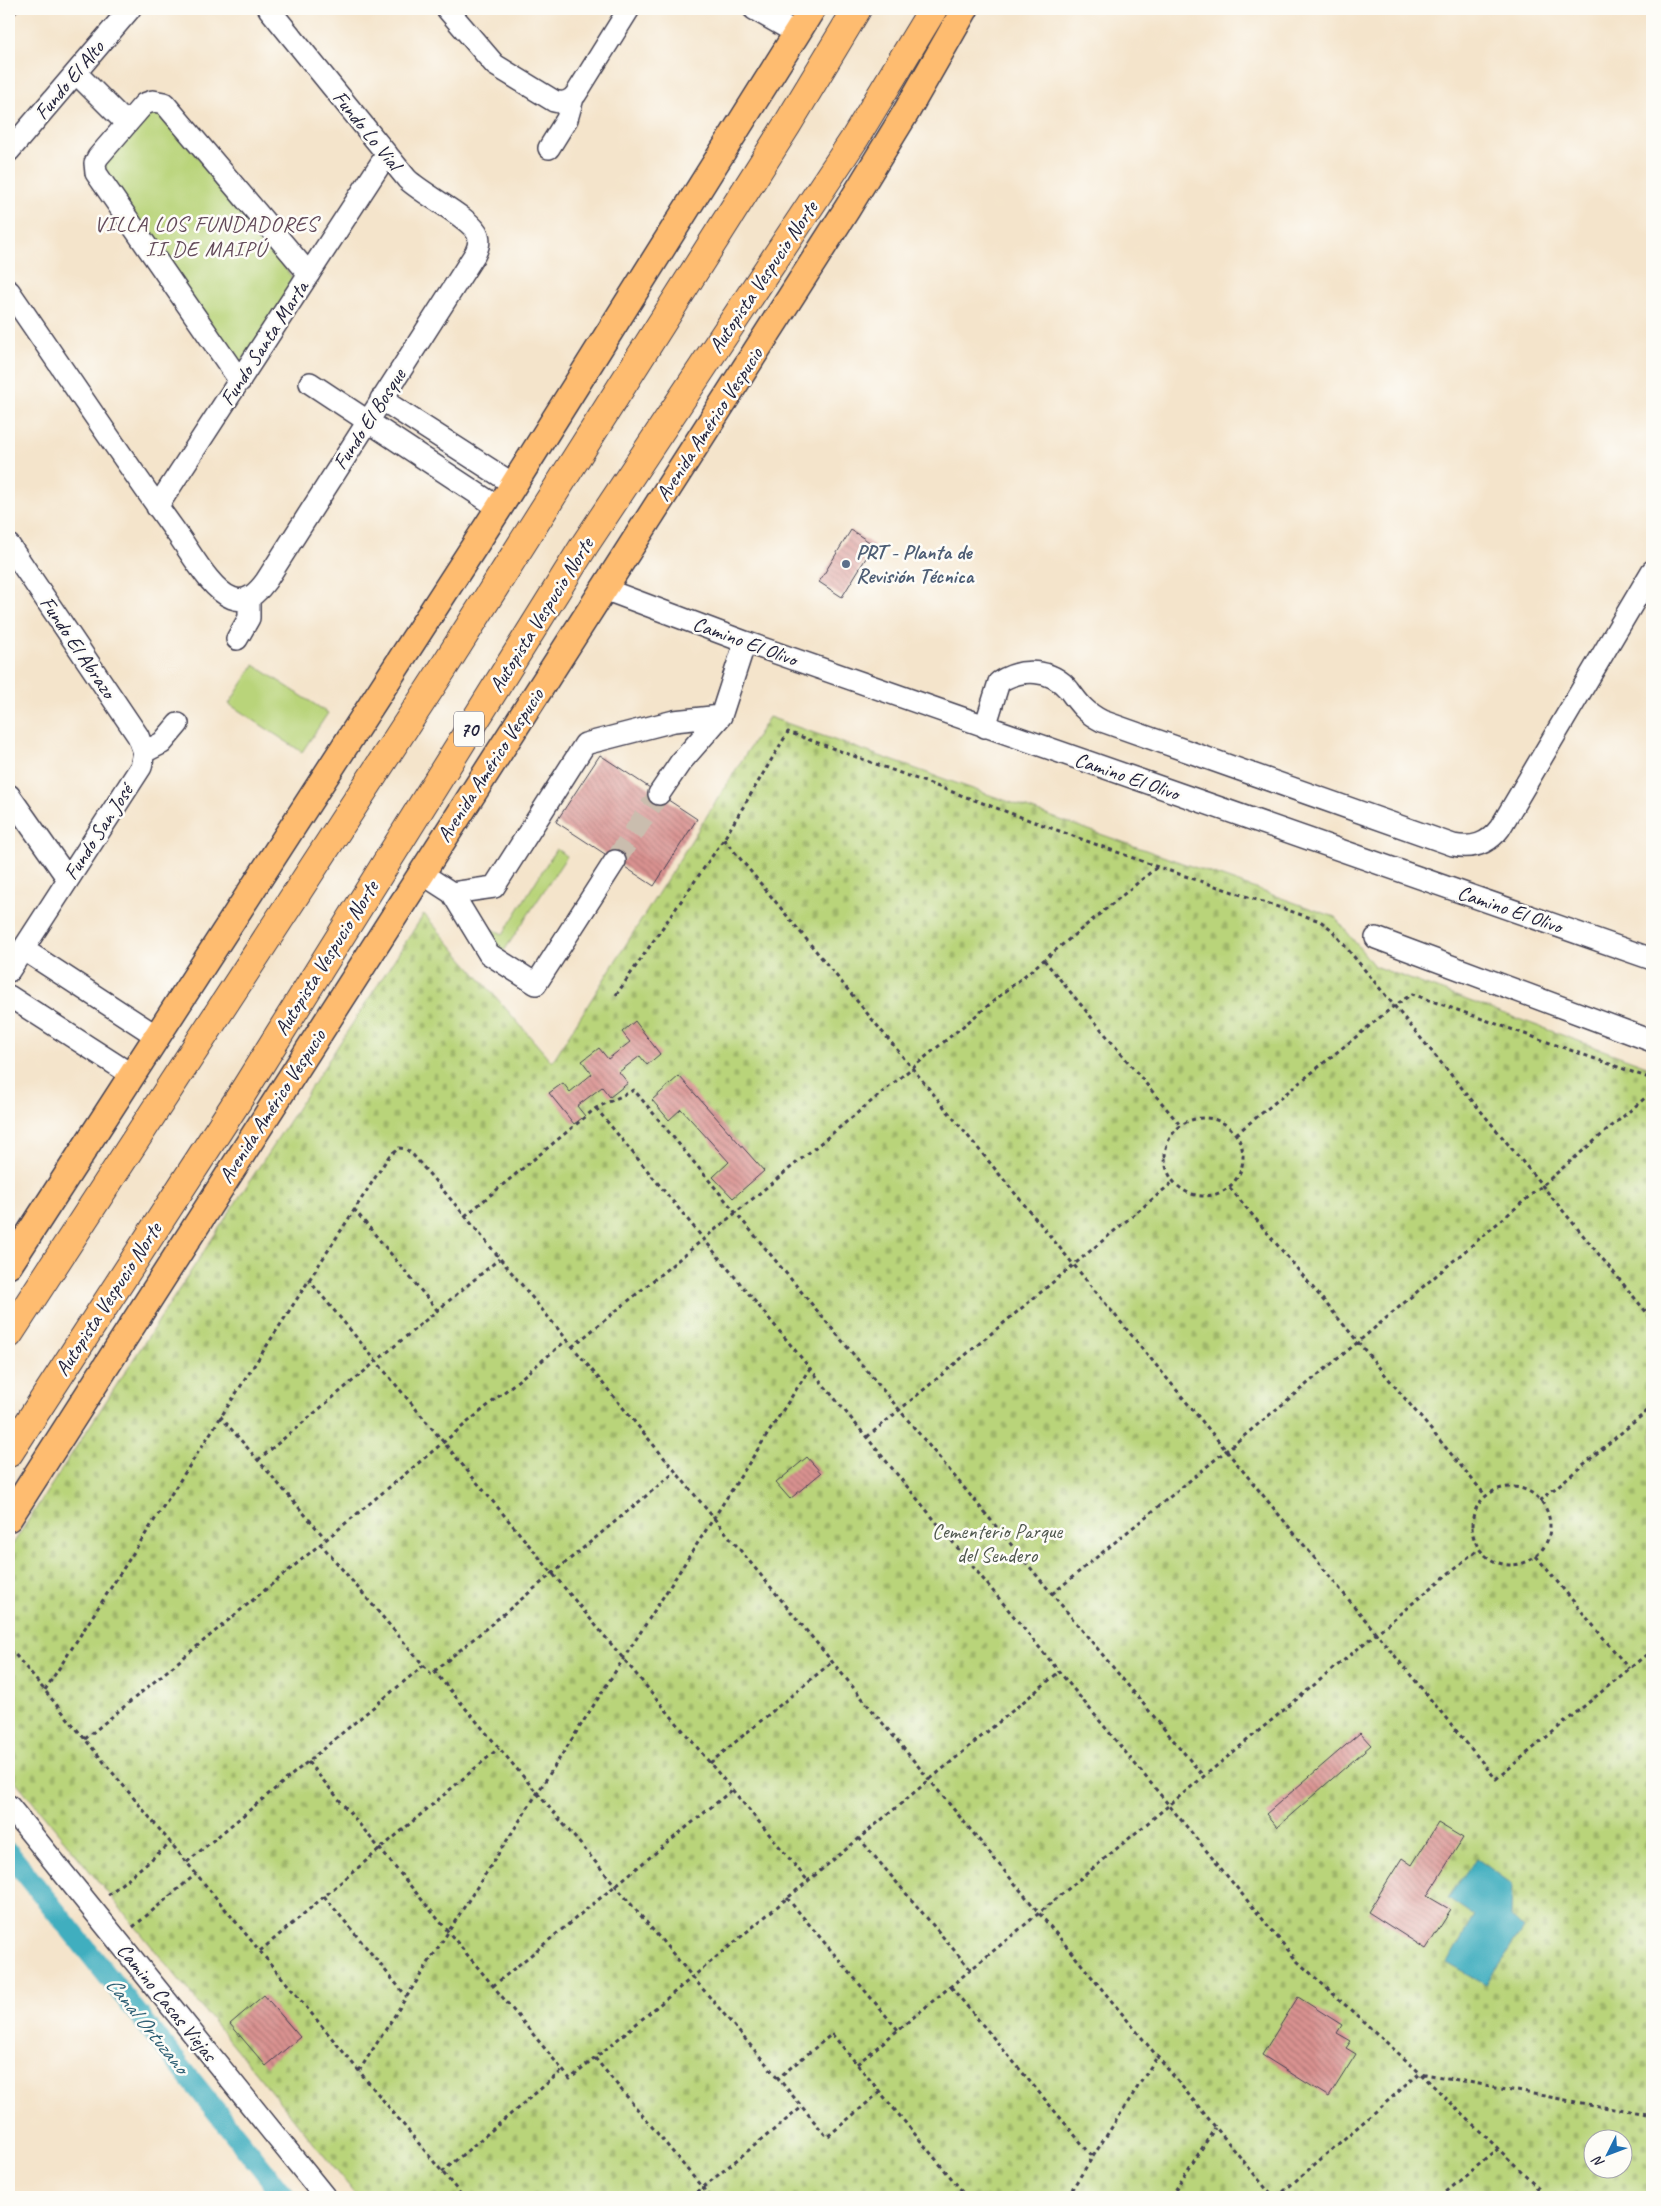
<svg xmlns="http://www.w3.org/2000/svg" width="1661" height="2206" font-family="Caveat,sans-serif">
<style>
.green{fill:#b9d47a;stroke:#6e7b5a}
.cemetery{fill:url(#cemetery-stones);stroke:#6e7b5a;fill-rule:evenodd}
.water{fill:#41aebf;stroke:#32687d}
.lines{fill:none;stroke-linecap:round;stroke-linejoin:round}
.canal{stroke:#41aebf;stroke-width:21}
.building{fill:url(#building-back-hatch)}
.minor-tunnel{stroke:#cabdae;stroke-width:21;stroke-dasharray:21 11;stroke-linecap:butt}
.minor-casing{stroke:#423f51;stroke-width:24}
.major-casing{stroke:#423f51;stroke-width:29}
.highway-casing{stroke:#423f51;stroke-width:30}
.path{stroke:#423f51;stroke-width:3;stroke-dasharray:4 4;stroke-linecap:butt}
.minor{stroke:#fff;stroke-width:21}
.major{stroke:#febc70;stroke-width:26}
.highway{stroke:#febc70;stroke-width:28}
.service-dot{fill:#5c6f8a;stroke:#fdfcf7;stroke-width:2}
.labels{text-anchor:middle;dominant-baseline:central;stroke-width:5;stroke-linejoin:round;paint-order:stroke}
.shield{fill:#fdfcf7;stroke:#646373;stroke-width:1}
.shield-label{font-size:20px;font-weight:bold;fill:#22223b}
.street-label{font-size:21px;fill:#22223b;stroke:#fdfcf7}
.service-label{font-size:21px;font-weight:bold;fill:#4e5e75;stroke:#fdfcf7;text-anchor:start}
.park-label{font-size:21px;fill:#4f574e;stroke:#fdfcf7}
.neighbourhood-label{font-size:22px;letter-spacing:1px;fill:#624959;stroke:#fdfcf7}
.water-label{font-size:22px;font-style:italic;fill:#306176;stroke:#fdfcf7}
</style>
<defs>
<pattern id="cemetery-stones" width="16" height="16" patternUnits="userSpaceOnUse" patternTransform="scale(1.25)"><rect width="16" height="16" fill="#b9d47a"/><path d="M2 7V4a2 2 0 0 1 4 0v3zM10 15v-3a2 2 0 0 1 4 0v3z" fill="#9fb66a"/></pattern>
<pattern id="building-back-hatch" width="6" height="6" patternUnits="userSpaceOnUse" patternTransform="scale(1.25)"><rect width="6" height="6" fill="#d99290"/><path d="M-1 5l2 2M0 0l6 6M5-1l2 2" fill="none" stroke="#b07777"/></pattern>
</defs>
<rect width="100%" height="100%" fill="#fdfcf7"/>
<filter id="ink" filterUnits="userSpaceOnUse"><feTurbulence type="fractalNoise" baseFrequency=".02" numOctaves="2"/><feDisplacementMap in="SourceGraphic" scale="10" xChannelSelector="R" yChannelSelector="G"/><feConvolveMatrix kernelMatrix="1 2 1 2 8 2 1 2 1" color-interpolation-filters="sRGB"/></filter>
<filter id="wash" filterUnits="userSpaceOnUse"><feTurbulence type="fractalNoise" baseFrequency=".0096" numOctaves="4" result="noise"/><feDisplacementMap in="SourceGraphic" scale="20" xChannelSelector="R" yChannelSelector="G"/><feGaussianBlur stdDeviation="1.12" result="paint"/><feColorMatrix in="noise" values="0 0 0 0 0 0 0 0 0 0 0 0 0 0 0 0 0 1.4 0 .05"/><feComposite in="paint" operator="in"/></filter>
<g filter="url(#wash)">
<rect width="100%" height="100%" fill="#f4e4cb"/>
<path class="green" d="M149,110L163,113L295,281L240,365L106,175L105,158Z
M254,665L328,713L302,752L229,704Z
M556,849L567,856L504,951L493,944L487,936L488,927L503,934Z"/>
<path class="cemetery" d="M769,717L1335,917L1374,966L1652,1068V2197H358L9,1773V1550L424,914L552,1062ZM1594,2138H1624V2168H1594Z"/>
<path class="water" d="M1476,1858L1512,1884L1511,1917L1523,1929L1486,1985L1447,1963L1474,1916L1448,1898Z"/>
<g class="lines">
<path class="canal" d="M9,1853L285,2197"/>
</g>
<g id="blocks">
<path class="building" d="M9,9H20L9,21Z
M851,530L874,545L842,597L819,582Z
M600,755L697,819L654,886L556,822Z
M635,1021L660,1054L647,1065L640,1056L619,1072L628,1083L610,1097L602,1087L577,1106L585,1116L574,1124L549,1093L563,1083L570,1092L592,1074L582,1061L599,1048L608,1059L630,1042L622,1032Z
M679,1076L764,1171L733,1198L713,1177L729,1162L681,1109L669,1120L652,1100Z
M807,1457L821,1473L790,1499L776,1483Z
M1360,1733L1371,1745L1277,1827L1266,1814Z
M1438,1823L1463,1838L1427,1896L1451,1910L1426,1949L1368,1912L1402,1858L1412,1865Z
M264,1995L300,2037L266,2066L230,2024Z
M1298,1997L1342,2025L1337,2033L1351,2041L1346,2048L1356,2054L1329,2097L1262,2055Z"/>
</g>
</g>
<g filter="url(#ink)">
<use href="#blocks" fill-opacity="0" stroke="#423f51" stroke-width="1"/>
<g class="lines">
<path class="minor-tunnel" d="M615,861L659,794"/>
<g class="minor-casing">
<path id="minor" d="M447,9L495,65L554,101C564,104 571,101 576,94L629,9
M754,9L798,34
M76,73L126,123
M549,148L567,119L573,98
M9,151L130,9
M9,291C65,372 120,455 178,535C191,553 211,590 232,598C247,604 258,592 266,581L475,254C478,248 480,241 478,235C473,219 422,194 407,179L269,9
M240,381L96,173L95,163L98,157L144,104L153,101L164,103L309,274
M310,383L499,508
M381,399L513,484
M157,507L387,154
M9,545L138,736L144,752L141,767L9,971
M604,589L745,642L1652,959
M237,639L249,618V598
M985,727L999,682C1021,668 1051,668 1069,690C1079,704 1086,713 1102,721L1453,845C1473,849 1488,844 1500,828L1652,571
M144,752L162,743L178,724
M659,794L680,763L721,716L745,642
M9,795L68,879
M421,873L452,893L489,954L536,984L615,861
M452,893L494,887L585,744L674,721L721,716
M1376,938L1652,1041
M23,949L158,1037
M9,996L132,1075
M9,1806L325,2197"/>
</g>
<g class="major-casing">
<path id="major" d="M9,1265L499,508L812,9
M9,1518L847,209L905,114L965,9"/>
</g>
<g class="highway-casing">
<path id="highway" d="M9,1334L442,670L787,125L857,9
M9,1453L240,1097L584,546L855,138L933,9"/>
</g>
<path class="path" d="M724,839L1496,1779L1652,1650
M1044,960L1180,1125
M616,995L724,839L788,732L1158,867L1320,921L1331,929L1652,1319
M596,1108L1297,1961L1420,2073L1548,2197
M1165 1157a39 39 0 1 1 78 0a39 39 0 1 1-78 0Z
M1236,1134L1394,1006L1412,994L1652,1079
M1230,1188L1486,1496
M354,1209L437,1310
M465,1216L596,1108L634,1090L1204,1777
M308,1279L808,1881
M572,1347L1157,867
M220,1416L325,1538
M867,1437L1173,1182
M258,1460L499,1259
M1472 1526a39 39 0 1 1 78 0a39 39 0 1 1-78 0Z
M1540,1501L1652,1407
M320,1543L431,1674L675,1472
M1536,1556L1629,1669
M1052,1594L1358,1342L1652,1092
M9,1653L13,1652L463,2197
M434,1671L778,2078
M45,1690L389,1156L399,1148L406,1149L413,1155L465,1216L1273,2197
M85,1739L567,1340
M308,1762L570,2079L1059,1672
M710,1763L832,1662
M859,1838L971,1970
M187,1862L424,1665
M108,1895L171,1843
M324,1896L407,1997
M787,1898L898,2030
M133,1927L196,1874
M260,1951L499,1748
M493,1986L732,1790
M951,1987L1093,2157
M595,2058L710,2197
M857,2064L1478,1549
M359,2071L810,1368
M880,2092L827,2137L778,2078L832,2034L967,2197
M442,2172L563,2070
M691,2197L802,2107
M1067,2197L1157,2057
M1171,2197L1215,2128
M1277,2197L1420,2073L1652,2116
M1440,2197L1498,2149"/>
<use href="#minor" class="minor"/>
<use href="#major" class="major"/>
<use href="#highway" class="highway"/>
</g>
</g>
<circle class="service-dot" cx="846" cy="564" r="5"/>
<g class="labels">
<rect class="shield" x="454" y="711.5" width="30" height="35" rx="4"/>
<g class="shield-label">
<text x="469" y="729">70</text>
</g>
<g class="street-label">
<text transform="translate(69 80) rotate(-50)">Fundo El Alto</text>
<text transform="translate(367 130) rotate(51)">Fundo Lo Vial</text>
<text transform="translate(763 277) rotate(-56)">Autopista Vespucio Norte</text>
<text transform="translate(264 343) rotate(-57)">Fundo Santa Marta</text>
<text transform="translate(369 419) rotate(-57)">Fundo El Bosque</text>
<text transform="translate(709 424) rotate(-57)">Avenida Américo Vespucio</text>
<text transform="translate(541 615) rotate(-58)">Autopista Vespucio Norte</text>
<text transform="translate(745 641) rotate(20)">Camino El Olivo</text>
<text transform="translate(78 647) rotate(56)">Fundo El Abrazo</text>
<text transform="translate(490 765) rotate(-57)">Avenida Américo Vespucio</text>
<text transform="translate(1127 776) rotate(19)">Camino El Olivo</text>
<text transform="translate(98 832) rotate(-57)">Fundo San José</text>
<text transform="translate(1510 909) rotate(19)">Camino El Olivo</text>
<text transform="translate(326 958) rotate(-58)">Autopista Vespucio Norte</text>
<text transform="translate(272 1106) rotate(-57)">Avenida Américo Vespucio</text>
<text transform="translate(108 1299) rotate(-57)">Autopista Vespucio Norte</text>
<text transform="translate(167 2002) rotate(51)">Camino Casas Viejas</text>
</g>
<g class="service-label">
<text x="856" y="552">PRT - Planta de<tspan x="856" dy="24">Revisión Técnica</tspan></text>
</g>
<g class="park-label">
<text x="997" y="1531">Cementerio Parque<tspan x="997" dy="24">del Sendero</tspan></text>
</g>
<g class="neighbourhood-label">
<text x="206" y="224">VILLA LOS FUNDADORES<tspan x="206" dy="25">II DE MAIPÚ</tspan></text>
</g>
<g class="water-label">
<text transform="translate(147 2025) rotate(51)">Canal Ortuzano</text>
</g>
</g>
<rect width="1661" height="2206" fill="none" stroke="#fdfcf7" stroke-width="30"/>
<g transform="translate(1608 2154) rotate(228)"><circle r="24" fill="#fdfcf7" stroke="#a5a5ac"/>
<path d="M0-4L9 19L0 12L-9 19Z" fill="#1f6fb2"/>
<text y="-8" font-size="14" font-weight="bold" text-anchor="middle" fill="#22223b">N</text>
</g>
</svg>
